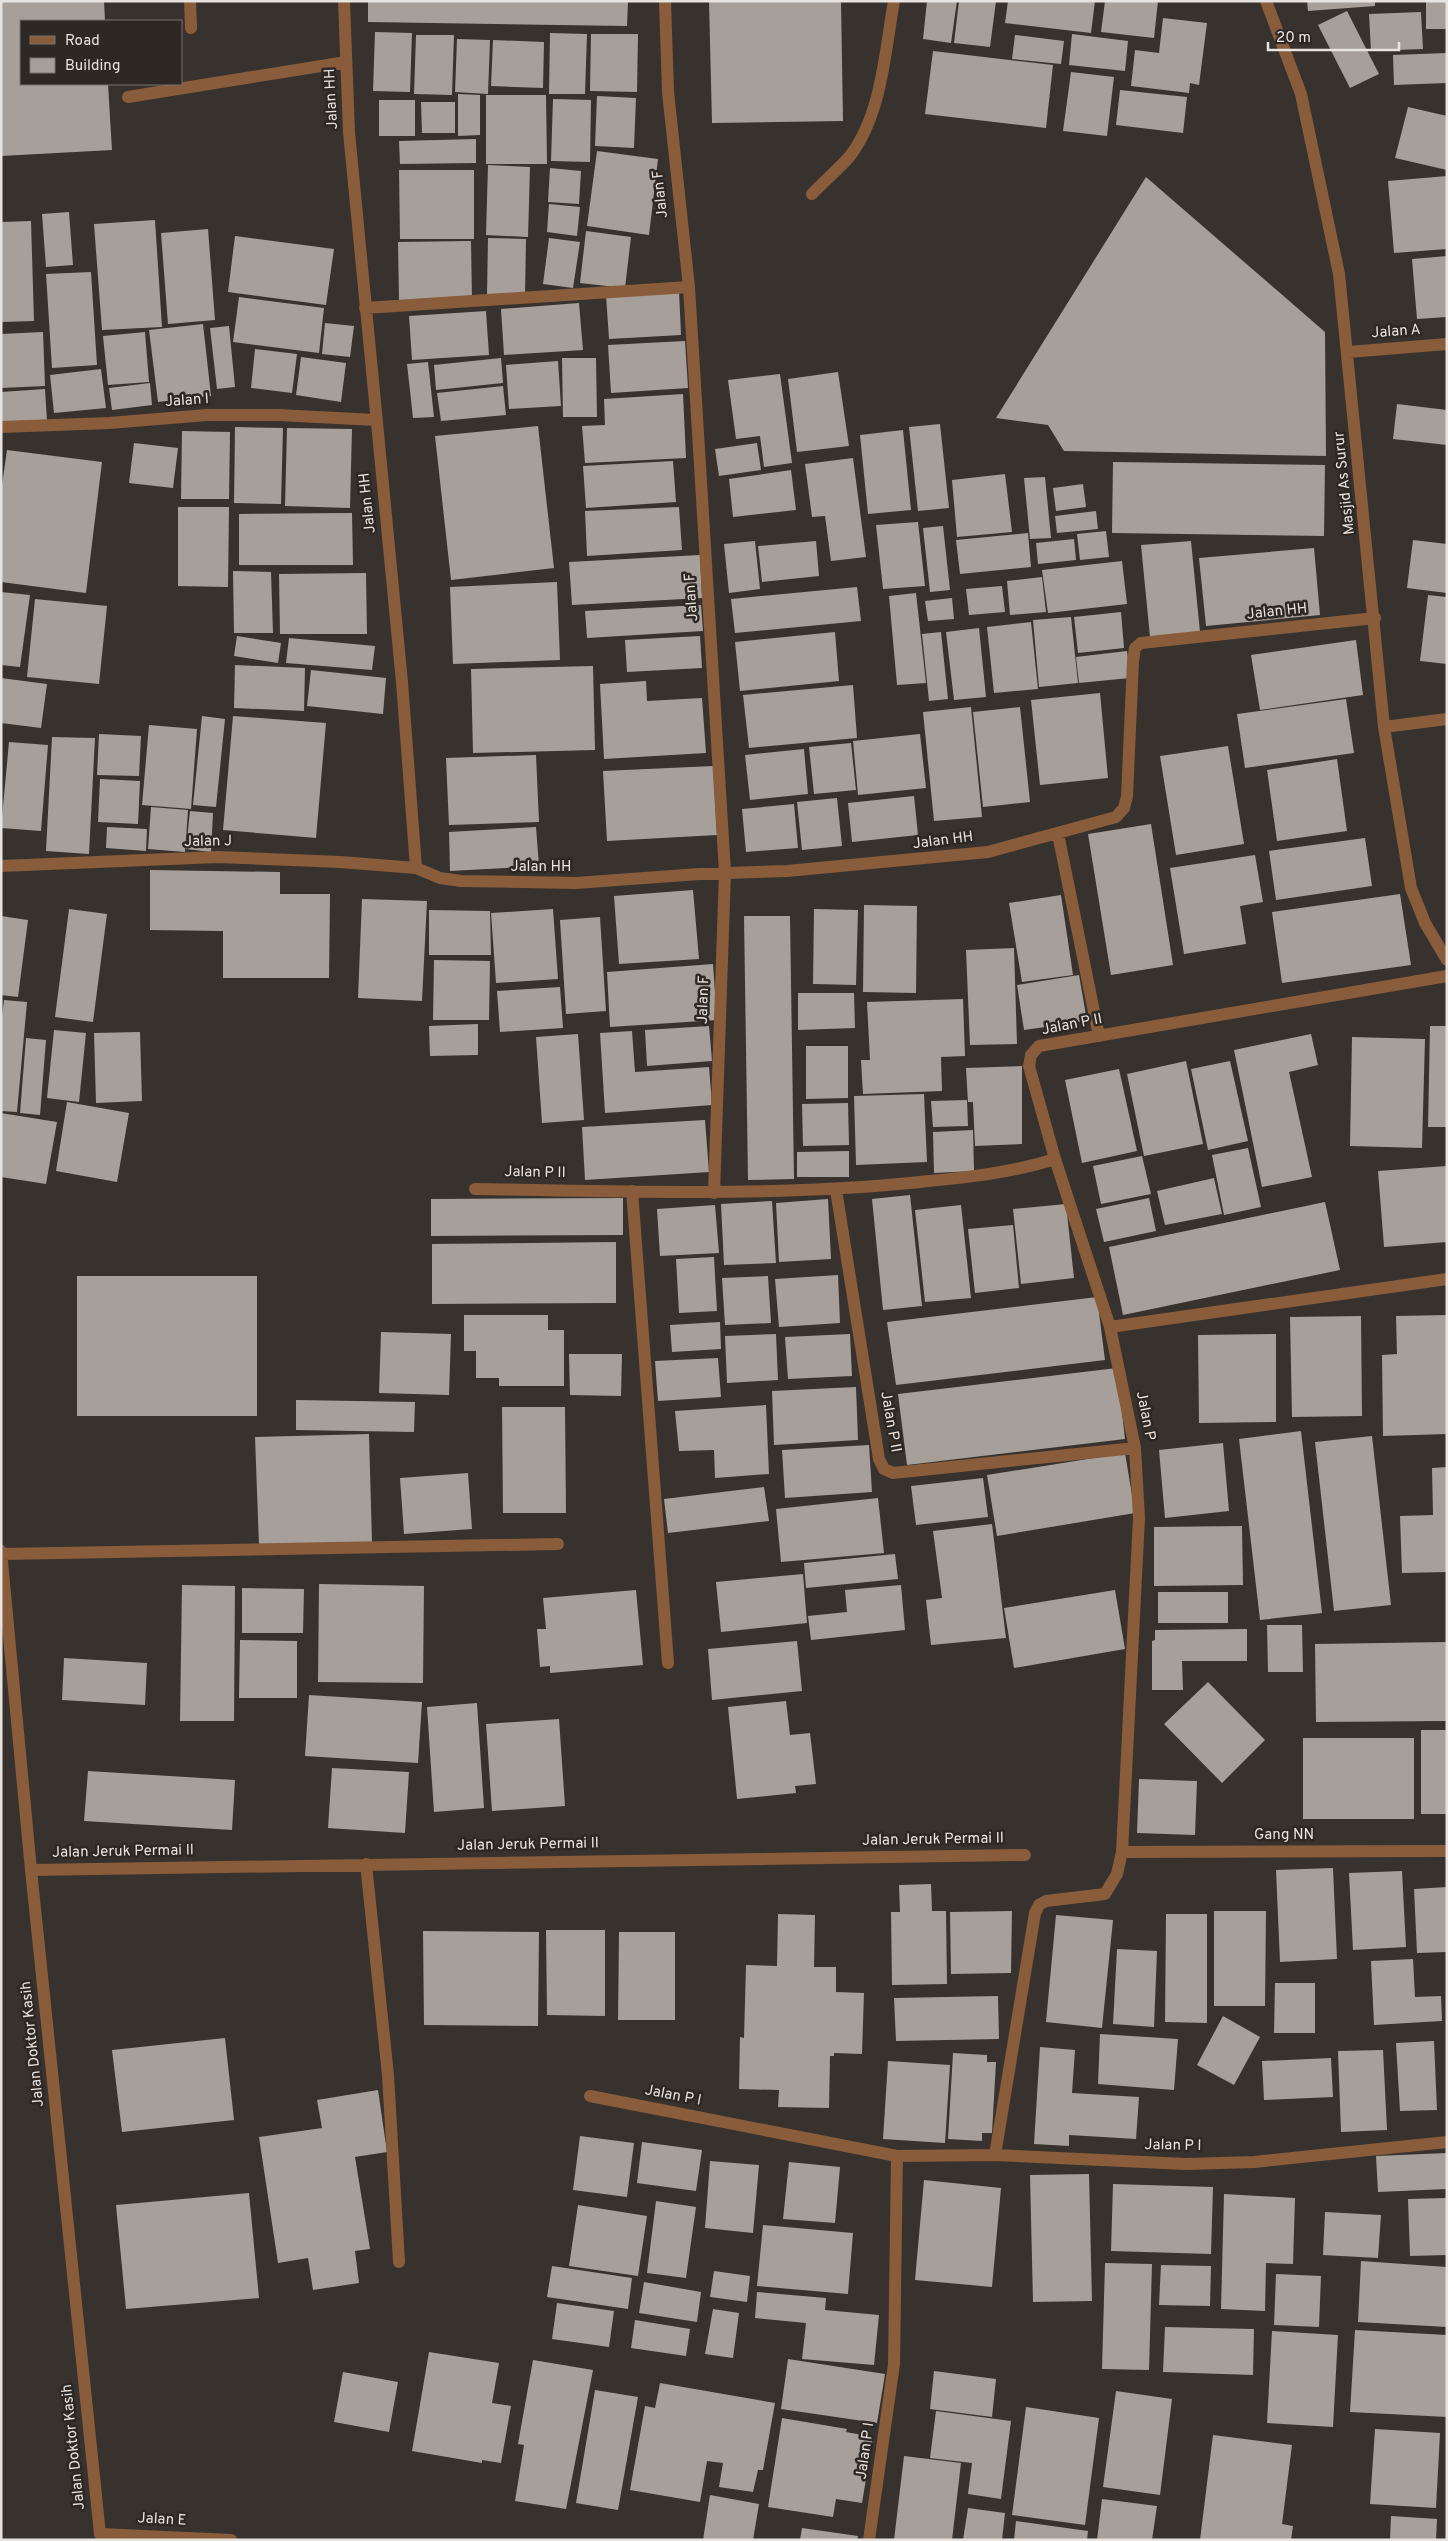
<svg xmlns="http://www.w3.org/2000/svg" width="1448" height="2541" font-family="Overpass,sans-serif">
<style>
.building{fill:#a69f9a}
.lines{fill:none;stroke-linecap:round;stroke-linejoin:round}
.minor{stroke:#895c3b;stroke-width:12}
.labels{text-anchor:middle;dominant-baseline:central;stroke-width:5;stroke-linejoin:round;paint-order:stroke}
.street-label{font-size:15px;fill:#e7e3e0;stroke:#2e2824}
</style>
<rect width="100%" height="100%" fill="#38322e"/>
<path class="building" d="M1,1H104L105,21H21V84H108L112,150L1,156Z
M368,1H628L627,26L368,22Z
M709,1H841L843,121L712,123Z
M927,1H957L951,43L923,39Z
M959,1H996L990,47L954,43Z
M1008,1H1095L1091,33L1005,23Z
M1105,1H1158L1154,38L1101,32Z
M1307,1H1375V6L1308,11Z
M1426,1H1447V29H1426Z
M1347,11L1379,74L1350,88L1318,25Z
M1421,12L1423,49L1371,51L1369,14Z
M1163,18L1207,23L1199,85L1190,83L1189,93L1131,86L1135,50L1159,53Z
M375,32L412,33L410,92L373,91Z
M550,33L587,34L585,94H549Z
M591,34H638L637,92L590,91Z
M1072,34L1128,41L1125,71L1069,65Z
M416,35H454L452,95L414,94Z
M1015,35L1064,41L1061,64L1012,59Z
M457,39L490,40L488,94L455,92Z
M493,40L544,42L543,88L491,86Z
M933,51L1053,65L1046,128L925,114Z
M1447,53V83L1394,85L1393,55Z
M1071,72L1114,77L1107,136L1063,131Z
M1120,90L1187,97L1183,133L1116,125Z
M458,94L480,95V135L458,136Z
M486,95H546L547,164H486Z
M597,96L636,98L634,148L595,146Z
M553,99L591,100L590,162L551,161Z
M379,100H415V136H379Z
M421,102H455V133H422Z
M1408,107L1447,116V170L1395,158Z
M476,139V163L400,164L399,141Z
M597,151L658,159L649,235L587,226Z
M488,165L530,167L528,237L486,235Z
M550,168L581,171L579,204L548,202Z
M399,170H474V239H400Z
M1447,176V249L1394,253L1388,181Z
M1146,177L1325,332L1326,456L1064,451L1048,425L996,418Z
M549,204L580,207L577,236L547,232Z
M69,212L73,265L46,267L42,214Z
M155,220L162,327L102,330L94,224Z
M31,221L34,321L1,322V222Z
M208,229L215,320L168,324L161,233Z
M586,231L631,237L625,288L580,283Z
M235,236L334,249L326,305L228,292Z
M488,238L526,239L525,296L487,295Z
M549,238L580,242L573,288L543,284Z
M471,241L472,300L399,301L398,242Z
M1447,256V317L1417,319L1412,259Z
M91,272L97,365L52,368L46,274Z
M679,291L681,335L609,339L606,295Z
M239,297L324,308L319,353L233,342Z
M579,303L583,350L504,355L501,309Z
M486,311L489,355L412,360L409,316Z
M325,323L354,326L350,357L322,354Z
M203,324L211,396L158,402L149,330Z
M229,326L235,387L217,389L210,328Z
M43,332L45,386L1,388V334Z
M145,332L149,382L108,385L103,336Z
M685,341L688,388L611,393L608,345Z
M255,349L297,354L292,393L251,388Z
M301,357L346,363L341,402L296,395Z
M501,358L503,383L436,390L434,365Z
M562,358H596L597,417H563Z
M558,361L561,406L509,409L506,365Z
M428,362L434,417L413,418L407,364Z
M101,369L106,408L54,413L50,375Z
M838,372L849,446L797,452L788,379Z
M780,374L792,463L764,467L760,436L736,439L728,380Z
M150,383L152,405L112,410L109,388Z
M503,386L506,415L441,421L437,393Z
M45,389L47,421L1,424V392Z
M683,394L686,458L585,463L582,426L605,425L604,399Z
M1397,404L1447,410V445L1393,439Z
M940,424L949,508L918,511L909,427Z
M538,426L554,568L451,580L435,436Z
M235,427L283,428L281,504L234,503Z
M287,428L352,429L350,508L285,506Z
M903,430L911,510L868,514L860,435Z
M182,431L230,432L229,499H181Z
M134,443L178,448L173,488L129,483Z
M757,443L761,470L719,476L715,449Z
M7,450L102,462L86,593L1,582V492Z
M853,458L866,557L831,561L825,516L812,517L805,464Z
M673,461L676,502L586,508L583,466Z
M1113,462L1325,465L1324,536L1112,533Z
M791,470L796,510L733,517L729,479Z
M1005,474L1012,532L957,537L952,480Z
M1045,477L1051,538L1030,539L1024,478Z
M1083,484L1086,507L1056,511L1053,488Z
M178,507H229L228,587L178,586Z
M679,507L682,550L587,556L585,511Z
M1096,511L1098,529L1057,533L1055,516Z
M352,513L353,565H239V514Z
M918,522L925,586L883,589L876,525Z
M943,526L950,590L930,592L923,528Z
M1106,531L1109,557L1080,560L1077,534Z
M1028,533L1031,567L960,574L956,540Z
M1074,539L1076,560L1038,564L1036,543Z
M1413,540L1447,544V593L1407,588Z
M755,541L760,589L729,593L724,544Z
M816,541L819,576L762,582L758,546Z
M1191,541L1200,632L1150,637L1141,545Z
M1314,548L1320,615L1206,626L1199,558Z
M700,555L702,598L572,605L569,562Z
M1122,561L1127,604L1048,613L1042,570Z
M233,571L271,572L273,633H234Z
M366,573L367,634H280L279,574Z
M1042,577L1046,612L1010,615L1007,581Z
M557,582L560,660L453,664L450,587Z
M1002,586L1005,612L969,615L966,589Z
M857,587L861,621L735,633L731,599Z
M1,592L30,595L20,667L1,665Z
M916,593L926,683L897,685L889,596Z
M1428,595L1447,597V664L1420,661Z
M952,598L954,619L928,621L925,601Z
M35,599L107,606L99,684L27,677Z
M701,605L703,631L587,638L585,611Z
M1121,612L1124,648L1078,653L1074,617Z
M1071,617L1078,683L1039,687L1033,620Z
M1031,622L1038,689L994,693L987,627Z
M979,628L986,697L954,700L946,632Z
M835,632L839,681L740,691L735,642Z
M941,632L948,699L929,701L922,634Z
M237,636L281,643L278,663L234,656Z
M700,636L702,668L627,672L625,640Z
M289,638L375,646L372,670L286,663Z
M1356,640L1363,695L1260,710L1251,655Z
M1127,651L1130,678L1079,683L1076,657Z
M235,665L305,668L304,711L234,708Z
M593,666L595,750L473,753L471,669Z
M311,670L386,678L383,714L307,706Z
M1,678L47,684L41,728L1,723Z
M646,681L647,701L702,698L706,753L604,759L600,684Z
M853,685L857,738L749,748L743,695Z
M1100,693L1108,778L1040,785L1031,700Z
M1346,699L1354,753L1245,768L1237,714Z
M971,707L982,817L934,821L923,712Z
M1020,707L1030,802L983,807L973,712Z
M202,716L225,719L216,807L193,805Z
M233,716L326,723L316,838L223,830Z
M149,725L197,729L191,809L142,805Z
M99,734L141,736L139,776L97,775Z
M920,734L926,788L858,795L853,741Z
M52,737L95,738L89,854L46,851Z
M9,742L48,745L41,831L1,828Z
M851,743L856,790L814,794L809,747Z
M1228,746L1244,844L1176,855L1160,756Z
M804,749L808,794L750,800L745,755Z
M536,755L539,822L449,825L446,758Z
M1337,759L1347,831L1277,841L1267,770Z
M713,766L717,835L607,841L603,771Z
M100,779L140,781L138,824L98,822Z
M914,796L918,835L852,842L848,803Z
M837,798L842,846L802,850L797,802Z
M794,804L798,848L746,852L742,809Z
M151,807L188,810L185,852L148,849Z
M190,811L213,813L211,852L186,849Z
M1151,824L1173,965L1111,975L1088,834Z
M107,827L147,829L146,851L106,848Z
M536,827L539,866L450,871L449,832Z
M1365,838L1372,886L1276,900L1269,851Z
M1255,855L1263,902L1240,906L1246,944L1184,954L1170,868Z
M150,870L280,872V894H330L329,978H223V931L150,930Z
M693,890L699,959L619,964L614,896Z
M1400,894L1411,965L1282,983L1272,912Z
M1061,895L1073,975L1022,982L1009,903Z
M362,899L427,901L422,1001L358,998Z
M864,905L917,906L916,993L863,992Z
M69,909L107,914L93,1022L55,1017Z
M553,909L558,979L496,983L491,913Z
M814,909L858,910L856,985L813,984Z
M429,910L490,911L491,955H429Z
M1,916L28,920L18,997L1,995Z
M744,916H790L794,1179L748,1180Z
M600,917L606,1011L566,1014L560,920Z
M1014,948L1017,1044L970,1045L966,950Z
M434,960L490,961L489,1020H433Z
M713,964L717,1020L610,1027L607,972Z
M1079,975L1087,1021L1024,1030L1017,985Z
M560,987L563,1028L500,1032L497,991Z
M798,993H854L855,1028L798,1030Z
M963,999L965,1056L941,1057L942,1091L863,1094L861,1060H870L867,1002Z
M4,1000L27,1002L17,1112L1,1111V1024Z
M478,1024V1055L430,1056L429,1026Z
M709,1026L712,1061L647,1066L645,1030Z
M1430,1026H1447V1127H1428Z
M54,1030L86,1033L79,1102L47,1098Z
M632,1031L635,1072L709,1067L712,1105L605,1113L600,1033Z
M140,1032L142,1101L96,1103L94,1033Z
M578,1034L584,1120L542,1123L536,1037Z
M1311,1034L1318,1065L1289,1072L1312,1177L1262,1187L1234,1050Z
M1352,1037L1425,1039L1422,1148L1350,1146Z
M26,1038L46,1040L40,1115L20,1113Z
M806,1046H848V1098L806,1099Z
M1186,1061L1203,1144L1144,1156L1127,1074Z
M1230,1061L1248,1141L1208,1150L1191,1069Z
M1022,1066V1144L975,1146L973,1102H968L966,1068Z
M1119,1069L1137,1151L1082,1163L1065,1080Z
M924,1094L927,1162L856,1165L854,1096Z
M967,1100L968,1126L933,1127L931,1101Z
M67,1102L129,1113L117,1182L56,1171Z
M848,1103L849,1145L803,1146L802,1104Z
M1,1113L57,1122L46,1184L1,1177Z
M705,1120L709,1172L585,1180L582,1127Z
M973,1130L974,1171L934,1173L933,1132Z
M1248,1148L1261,1207L1224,1215L1212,1155Z
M849,1151V1177H797V1152Z
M1142,1156L1151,1194L1101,1204L1093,1166Z
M1447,1166V1242L1384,1247L1378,1171Z
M1214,1178L1222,1214L1165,1225L1157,1191Z
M910,1195L922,1306L883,1310L872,1199Z
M623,1198V1235L431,1236V1199Z
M1149,1198L1156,1231L1104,1242L1096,1209Z
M828,1199L831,1259L779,1262L776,1203Z
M772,1201L776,1263L724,1265L721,1204Z
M1325,1202L1340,1270L1123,1315L1109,1247Z
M1066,1204L1074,1278L1021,1284L1013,1209Z
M715,1205L719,1253L660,1256L657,1209Z
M961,1205L971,1298L925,1302L915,1210Z
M1013,1225L1019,1288L975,1293L968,1229Z
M616,1242V1303L432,1304V1244Z
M714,1257L717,1311L679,1313L676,1259Z
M838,1275L840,1323L779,1327L775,1279Z
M77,1276H257V1416H77Z
M768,1276L771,1323L725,1325L722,1278Z
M1097,1297L1105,1360L896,1385L887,1322Z
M464,1315H548V1330H564V1386H499V1378H476V1351H464Z
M1447,1315V1434L1383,1436L1382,1355L1397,1354L1396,1316Z
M1361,1316L1362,1416L1292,1417L1290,1317Z
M720,1322L721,1349L672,1352L670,1325Z
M381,1332L451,1334L449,1395L379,1393Z
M776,1334L778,1380L727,1383L725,1336Z
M850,1334L852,1376L788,1379L785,1337Z
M1276,1334V1422L1199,1423L1198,1335Z
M569,1354H622L621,1396L570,1395Z
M718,1358L721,1397L658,1401L655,1361Z
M1117,1368L1125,1439L907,1465L898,1394Z
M856,1387L858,1440L774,1445L772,1391Z
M296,1400L415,1402L414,1432L296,1430Z
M766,1405L769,1474L715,1478L714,1450L679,1451L675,1411Z
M502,1407H565L566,1513H503Z
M1301,1431L1322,1613L1260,1620L1239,1439Z
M369,1434L372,1542L259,1545L255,1437Z
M1372,1436L1391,1605L1334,1611L1315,1442Z
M1223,1443L1229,1511L1165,1518L1159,1450Z
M869,1445L872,1492L785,1498L782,1450Z
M1125,1453L1135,1513L997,1536L987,1475Z
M1447,1467V1572L1402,1573L1400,1516L1433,1515L1432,1468Z
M468,1473L472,1529L404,1534L400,1478Z
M983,1478L988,1517L916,1525L911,1486Z
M764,1487L769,1521L668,1533L664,1499Z
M878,1498L884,1553L781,1562L776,1509Z
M992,1524L1006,1638L931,1645L926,1600L942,1598L933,1531Z
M1242,1526L1243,1585L1154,1586V1527Z
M895,1554L898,1579L806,1588L804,1563Z
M803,1574L807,1623L721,1632L716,1582Z
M319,1584L424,1586L423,1683L318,1682Z
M182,1585L235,1586L234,1721H180Z
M901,1585L905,1630L811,1640L808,1616L847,1612L845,1590Z
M242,1588L304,1589L303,1633H242Z
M636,1590L643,1665L550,1673V1666L540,1667L537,1629H546L543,1598Z
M1115,1590L1125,1649L1014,1668L1004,1608Z
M1158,1592H1228V1623H1158Z
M1267,1625H1302L1303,1672H1268Z
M1247,1629V1661H1182L1183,1690H1152V1641L1155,1640V1630Z
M240,1640L297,1641V1698H239Z
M797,1641L802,1691L712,1700L708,1649Z
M1447,1642V1721L1316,1722L1315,1644Z
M64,1658L147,1663L145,1705L62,1700Z
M1208,1682L1265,1740L1222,1783L1164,1724Z
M309,1695L422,1702L418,1763L305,1756Z
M786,1701L790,1735L810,1733L816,1784L795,1786L796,1793L737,1799L728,1707Z
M477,1703L484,1808L434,1812L427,1707Z
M559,1719L565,1806L492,1811L486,1724Z
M1421,1730H1447V1814H1421Z
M1303,1738H1414V1819H1303Z
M332,1768L409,1772L405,1833L328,1828Z
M88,1771L235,1780L232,1830L84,1821Z
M1139,1779L1197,1781L1195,1835L1137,1833Z
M1333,1868L1337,1959L1280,1962L1276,1870Z
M1402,1871L1406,1947L1353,1950L1349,1873Z
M931,1884L932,1911H946L947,1984L892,1985L891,1912H900L899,1885Z
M1447,1887V1952L1417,1953L1414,1889Z
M1012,1911L1011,1973L951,1974L950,1912Z
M1214,1911H1266L1265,2006H1214Z
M778,1914L815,1915L814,1967H836V1992L864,1993L862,2054L834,2053V2056H830L829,2108L778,2107L779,2090L739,2089L740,2037L744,2038L746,1965L777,1966Z
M1166,1914H1207V2023L1165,2022Z
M1056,1915L1113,1920L1102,2028L1046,2022Z
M546,1930H605V2016L547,2015Z
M423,1931L539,1932L538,2026L424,2025Z
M619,1932H675V2020H618Z
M1117,1949L1157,1951L1154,2027L1113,2024Z
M1413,1959L1415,1997L1441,1996L1442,2021L1374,2025L1371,1961Z
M1275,1983H1315V2033H1274Z
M998,1996L999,2039L896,2041L894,1998Z
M1223,2016L1260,2037L1234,2085L1197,2065Z
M1100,2034L1178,2039L1174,2090L1098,2084Z
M225,2038L234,2120L122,2132L112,2050Z
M1434,2041L1437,2110L1400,2111L1396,2043Z
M1040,2047L1075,2050L1072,2093L1139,2097L1136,2139L1069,2135V2146L1034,2144Z
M1383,2050L1387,2130L1341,2132L1338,2051Z
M953,2053L987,2055V2062H996L992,2133H982V2141L948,2139Z
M1331,2058L1333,2097L1264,2100L1262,2061Z
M888,2061L950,2065L945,2143L883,2139Z
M378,2090L387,2152L355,2157L370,2249L355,2251L359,2283L313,2290L308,2258L278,2263L259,2137L322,2128L317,2100Z
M580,2136L634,2143L627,2197L573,2190Z
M642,2142L702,2150L696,2191L637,2183Z
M1447,2153V2189L1378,2192L1376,2156Z
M710,2161L759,2165L753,2233L705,2228Z
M789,2162L840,2167L835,2223L783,2219Z
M1089,2174L1092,2301L1033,2302L1030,2175Z
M924,2180L1001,2188L992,2287L915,2280Z
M1113,2184L1213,2187L1211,2254L1111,2251Z
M249,2193L259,2298L126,2309L116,2205Z
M1224,2194L1295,2198L1293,2264L1266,2263L1265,2311L1221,2309Z
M1447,2198V2255L1410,2256L1408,2199Z
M656,2201L696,2207L686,2278L647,2273Z
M578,2205L647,2216L638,2276L569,2266Z
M1325,2212L1381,2215L1378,2258L1323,2255Z
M763,2225L853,2233L848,2294L757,2286Z
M1361,2261L1447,2267V2327L1358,2322Z
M1105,2263L1152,2264L1149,2370L1102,2369Z
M1161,2265L1211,2266L1210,2306L1159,2305Z
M552,2266L632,2278L628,2309L547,2297Z
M714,2271L750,2276L747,2302L710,2297Z
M1276,2274L1321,2276L1319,2327L1274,2325Z
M644,2282L701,2292L697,2322L639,2313Z
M757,2292L826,2298L825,2310L879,2315L874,2365L802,2359L806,2323L755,2318Z
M557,2303L614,2311L609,2347L552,2339Z
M713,2309L739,2313L733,2358L705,2354Z
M635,2320L690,2329L686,2356L631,2348Z
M1165,2327L1254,2329L1253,2375L1163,2372Z
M1355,2330L1447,2335V2417L1350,2412Z
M1272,2331L1338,2335L1333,2427L1267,2423Z
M429,2352L499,2363L492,2403L511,2406L501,2463L482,2460V2463L412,2451Z
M788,2359L885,2374L877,2423L781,2409Z
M533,2360L593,2370L566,2509L515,2501L524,2445L518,2444Z
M934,2371L996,2379L992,2417L930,2409Z
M343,2372L398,2382L389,2432L334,2422Z
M660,2383L775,2403L763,2470H758L753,2492L719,2487L723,2463L707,2461L700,2502L630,2490L645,2406L655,2408Z
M595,2390L638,2397L618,2510L576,2503Z
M1116,2391L1172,2399L1160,2495L1103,2487Z
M1026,2407L1099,2418L1085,2525L1012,2515Z
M936,2411L1011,2421L1001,2499L968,2494L972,2463L930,2458Z
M782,2418L847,2429L846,2432L873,2437L862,2503L836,2499L833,2517L768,2507Z
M1375,2429L1440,2433L1436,2508L1370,2504Z
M1213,2435L1292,2445L1282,2524L1293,2526L1291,2540H1200Z
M904,2456L961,2463L952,2540H894Z
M710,2495L759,2504L753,2540H703Z
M1102,2499L1157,2506L1152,2540H1097Z
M968,2508L1005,2513L1002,2540H963Z
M1391,2516L1437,2519L1436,2540H1390Z
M1016,2521L1088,2531L1087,2540H1014Z
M802,2528L858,2536L857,2540H800Z"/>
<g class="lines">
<path class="minor" d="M190,1L191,28
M344,1L349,132L402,682L416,868
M665,1L668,92L689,287L725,872L714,1193
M1266,1L1301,94L1339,274L1384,727L1411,888L1425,923L1447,960
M128,97L346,62
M812,194C824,181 839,169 850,156C882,114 885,51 894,1
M365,308L689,287
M1348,352L1447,344
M1,427L109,423L207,415H279L375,420
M1384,727L1447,719
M1058,834L1099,1036
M1,866L218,857L340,862L416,868L440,878L461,881L576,883L699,874L787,871L988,852L1116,817L1124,808L1127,796L1133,661L1135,648L1141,643L1375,618
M475,1189C620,1191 765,1197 910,1183C959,1178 1008,1174 1055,1159
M836,1190L879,1459L884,1469L893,1473L1135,1448
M632,1191L668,1663
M1110,1327L1055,1159L1029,1066L1031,1055L1039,1046L1447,976
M1,1551L31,1870L100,2534
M2,1554L558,1544
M1122,1852L1447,1851
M366,1864L388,2075L399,2262
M31,1870L1025,1855
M590,2096L897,2156
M995,2155L1035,1913L1039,1905L1046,1901L1105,1894L1117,1874L1122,1852L1139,1518L1135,1448L1110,1327L1447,1279
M100,2534L231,2540
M869,2540L894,2364L897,2156L995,2155L1186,2164L1254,2162L1447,2142"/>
</g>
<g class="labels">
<g class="street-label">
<text transform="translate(332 99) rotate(-93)">Jalan HH</text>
<text transform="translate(661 194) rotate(-96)">Jalan F</text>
<text transform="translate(1396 332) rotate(-4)">Jalan A</text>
<text transform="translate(187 401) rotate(-4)">Jalan I</text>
<text transform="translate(1345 483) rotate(-96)">Masjid As Surur</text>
<text transform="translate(368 503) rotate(-96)">Jalan HH</text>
<text transform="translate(692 597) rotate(-94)">Jalan F</text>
<text transform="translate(1277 612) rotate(-6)">Jalan HH</text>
<text transform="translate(943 841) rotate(-7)">Jalan HH</text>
<text transform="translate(208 842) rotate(-1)">Jalan J</text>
<text x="541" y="867">Jalan HH</text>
<text transform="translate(704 1000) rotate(-88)">Jalan F</text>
<text transform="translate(1072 1025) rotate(-11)">Jalan P II</text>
<text transform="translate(535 1173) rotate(1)">Jalan P II</text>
<text transform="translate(1145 1416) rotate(79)">Jalan P</text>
<text transform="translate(890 1422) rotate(80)">Jalan P II</text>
<text x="1284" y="1835">Gang NN</text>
<text transform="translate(933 1840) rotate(-1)">Jalan Jeruk Permai II</text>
<text transform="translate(528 1845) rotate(-1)">Jalan Jeruk Permai II</text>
<text transform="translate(123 1852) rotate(-1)">Jalan Jeruk Permai II</text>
<text transform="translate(33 2044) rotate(-96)">Jalan Doktor Kasih</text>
<text transform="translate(673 2096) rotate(11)">Jalan P I</text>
<text transform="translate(1173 2146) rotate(1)">Jalan P I</text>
<text transform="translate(74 2447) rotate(-96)">Jalan Doktor Kasih</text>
<text transform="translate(866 2451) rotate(-82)">Jalan P I</text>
<text transform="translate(162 2520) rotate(3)">Jalan E</text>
</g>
</g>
<rect width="1448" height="2541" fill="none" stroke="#e7e3e0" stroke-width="5"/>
<rect x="20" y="20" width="162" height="65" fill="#2e2824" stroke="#78736f"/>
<rect x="30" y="36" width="25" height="8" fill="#895c3b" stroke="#78736f"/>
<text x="65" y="45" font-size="15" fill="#e7e3e0">Road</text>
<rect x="30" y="58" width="25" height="15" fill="#a69f9a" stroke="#78736f"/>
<text x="65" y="70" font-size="15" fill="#e7e3e0">Building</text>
<path d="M1268 42v8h131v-8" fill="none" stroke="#e7e3e0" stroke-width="2.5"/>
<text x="1276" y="42" font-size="15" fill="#e7e3e0" stroke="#2e2824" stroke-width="4" paint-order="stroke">20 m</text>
</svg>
